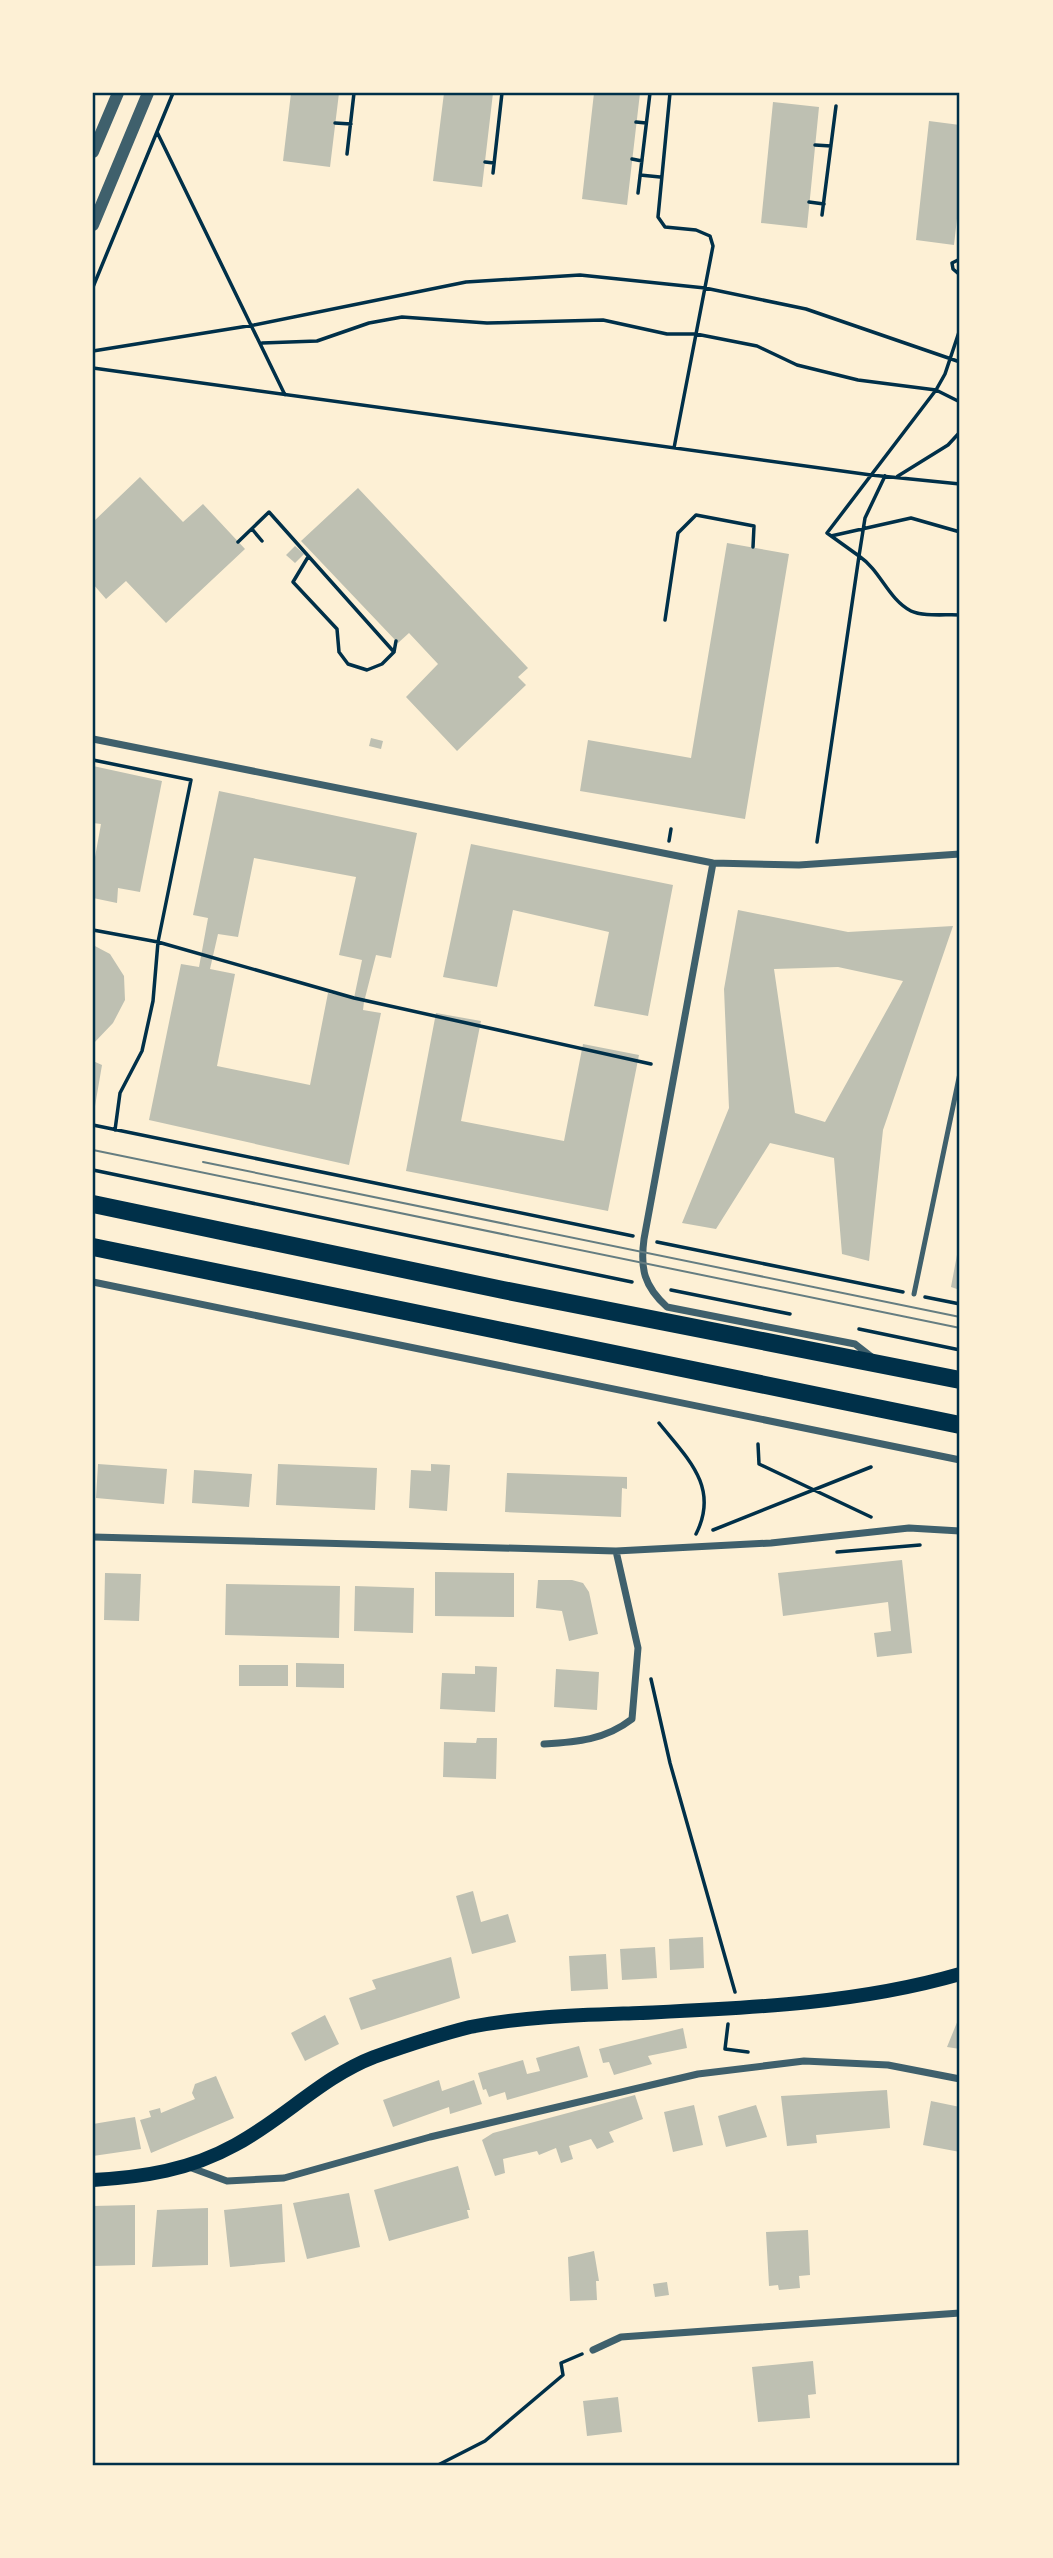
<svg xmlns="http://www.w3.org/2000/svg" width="1053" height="2558" font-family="'Public Sans',sans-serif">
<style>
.building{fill:#bec0b2;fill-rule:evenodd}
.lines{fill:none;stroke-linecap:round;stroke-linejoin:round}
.path{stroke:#003049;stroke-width:3.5}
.service{stroke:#3f606c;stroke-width:5}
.minor{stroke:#3f606c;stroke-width:7}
.tertiary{stroke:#3f606c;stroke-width:12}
.secondary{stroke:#003049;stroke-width:14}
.primary{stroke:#003049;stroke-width:18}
.tram{stroke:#657d81;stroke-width:2}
.neatline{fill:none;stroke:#003049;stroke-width:2.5}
</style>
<rect width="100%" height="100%" fill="#fdf0d5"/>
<path class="building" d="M291,93H339L330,167L283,161Z
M444,93H493L482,187L433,181Z
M594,93H640L627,205L582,199Z
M773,102L819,107L807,228L761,223Z
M929,121L960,125V192L954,245L916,240Z
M140,477L183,522L203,504L245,549L166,623L126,581L106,599L93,584V522Z
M358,488L528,668L518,677L526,685L457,751L406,697L438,664L409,633L398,643L301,541Z
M727,543L789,554L745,819L580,791L588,740L691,758Z
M295,546L304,554L295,563L286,555Z
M371,738L383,741L381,749L369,746Z
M93,766L162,781L140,892L118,888L117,903L93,898V868L101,824L93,823Z
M219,791L417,833L391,958L376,955L364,1002L363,1010L381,1013L349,1165L149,1120L181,964L199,967L208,918L193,915ZM254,858L356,877L339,955L362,960L354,998L328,993L310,1085L217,1066L235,974L210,969L218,934L238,937Z
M471,844L673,885L648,1016L594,1006L609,932L513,910L497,987L443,977Z
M738,910L848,932L953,926L883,1130L869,1261L842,1254L834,1158L770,1143L716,1229L682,1223L729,1108L724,989ZM838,967L903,981L825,1122L795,1113L774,969Z
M93,945L110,954L124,976L125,1000L113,1023L93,1044Z
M436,1013L481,1021L461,1121L564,1141L583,1044L639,1055L608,1211L406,1171Z
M93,1061L102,1065L94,1112H93Z
M959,1244H960V1290L951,1287Z
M98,1464L167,1469L164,1504L96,1498Z
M278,1464L377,1468L375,1510L276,1505Z
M431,1464L450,1465L447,1511L409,1508L411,1470L431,1471Z
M194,1470L252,1474L249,1507L192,1503Z
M507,1473L627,1477V1489L622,1488L621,1517L505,1512Z
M902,1560L912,1653L877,1657L874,1633L891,1631L888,1602L783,1616L778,1573Z
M435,1572L514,1573V1617L435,1616Z
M105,1573L141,1574L139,1621L104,1620Z
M538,1580H572L583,1583L589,1592L598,1634L569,1641L562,1611L536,1608Z
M226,1584L340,1586L339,1638L225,1635Z
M355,1586L414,1588L413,1633L354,1631Z
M296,1663L344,1664V1688L296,1687Z
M239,1665H288V1686H239Z
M475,1666L497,1667L495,1712L440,1709L442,1673L475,1674Z
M556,1669L599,1672L597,1710L554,1707Z
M477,1738H497L496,1779L443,1777L444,1742L476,1743Z
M473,1891L481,1922L508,1914L516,1942L472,1954L456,1896Z
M703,1937L704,1968L670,1970L669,1939Z
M655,1947L657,1978L622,1980L620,1949Z
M606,1954L608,1989L571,1991L569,1956Z
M451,1957L460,1998L361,2030L349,1998L376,1989L372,1980Z
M325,2015L339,2044L305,2061L291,2033Z
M960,2015V2049L947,2047Z
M683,2028L687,2048L648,2056L652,2064L614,2075L609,2062L603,2063L599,2049Z
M579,2046L588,2077L507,2100L505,2092L489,2097L486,2089L483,2090L478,2073L523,2060L527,2074L540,2071L536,2058Z
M216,2076L234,2118L151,2153L140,2120L151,2117L149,2111L160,2108L161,2113L195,2099L192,2093L195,2084Z
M439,2080L442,2091L474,2080L482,2104L450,2114L449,2107L393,2127L383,2100Z
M887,2090L890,2128L816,2135L817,2143L787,2146L781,2096Z
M635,2095L643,2119L609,2132L614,2142L597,2149L591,2139L569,2146L573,2159L561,2163L556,2148L539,2155L537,2151L503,2159L505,2173L495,2176L482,2140L493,2133Z
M931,2101L960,2107V2152L923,2145Z
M694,2105L703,2145L673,2152L664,2112Z
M756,2105L767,2137L726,2147L718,2116Z
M135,2117L141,2149L93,2156V2124Z
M458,2166L470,2210H467L469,2218L389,2241L374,2190Z
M349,2193L360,2247L307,2259L293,2203Z
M282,2204L285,2262L230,2267L224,2210Z
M135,2205V2265L93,2266V2206Z
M208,2208V2265L152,2267L157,2210Z
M808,2230L810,2275L799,2276L800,2288L779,2290L778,2285L769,2286L766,2232Z
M594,2251L599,2281H596L597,2300L570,2301L568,2257Z
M667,2282L669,2295L655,2297L653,2284Z
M813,2361L816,2394L808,2395L810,2418L758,2422L752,2367Z
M618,2397L622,2432L587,2436L583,2401Z"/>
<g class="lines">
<path class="path" d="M670,93L658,217L665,227L696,230L710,236L713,246L674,448
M636,122L646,123
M335,123L351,124
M157,132L285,395
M815,145L831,146
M347,154L354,93
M632,159L642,161
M485,162L494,163
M493,173L502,93
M640,175L660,177
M638,193L650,93
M959,200H960
M809,202L824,204
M822,215L836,106
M960,259L952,263L953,269L960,275
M93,287L173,93
M262,343L317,341L369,323L402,317L487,323L603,320L667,334H696L757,346L797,365L858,380L936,390L960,402
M93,351L254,325L466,282L580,275L705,288L806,309L960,362
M93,368L871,475L960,484
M885,476L865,518L859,556C881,571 888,599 911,611C923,617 947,614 960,615
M898,476L948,445L960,432
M252,529L262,541
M831,536L911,518L960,532
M238,542L269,512L394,652
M308,557L293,582L337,629L339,652L348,664L367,670L382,664L394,652L396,641
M665,620L678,533L696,515L754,526L753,547
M93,760L191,780L158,942L153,1001L142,1051L120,1093L115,1130
M669,841L671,829
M817,842L859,556L827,533L936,390L945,374L960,329
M93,930L158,942L354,998L651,1064
M93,1125L633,1236
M93,1170L632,1282
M657,1242L903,1292
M671,1290L790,1314
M925,1297L960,1304
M859,1329L960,1350
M659,1423C687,1458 720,1487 696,1534
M758,1444L759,1464L871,1517
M713,1530L871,1467
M837,1552L920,1545
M651,1679L670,1763L735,1992
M728,2024L725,2049L748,2052
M438,2465L485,2441L563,2375L561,2363L582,2354"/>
<path class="service" d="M914,1294L960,1073"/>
<path class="minor" d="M93,739L713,863L799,865L960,854
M713,863L644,1239C640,1269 644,1286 667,1307L855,1344L873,1358
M93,1282L960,1460
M93,1537L616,1551L771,1543L909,1528L960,1531
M544,1744C577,1742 605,1740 632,1719L638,1648L616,1551
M189,2167L227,2181L284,2178L430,2137L698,2074L804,2061L888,2065L960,2079
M593,2350L621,2337L960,2313"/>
<path class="tertiary" d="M93,152L118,93
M93,225L148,93"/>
<path class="secondary" d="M93,2180C144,2177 190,2170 235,2145C284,2119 322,2077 374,2057C405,2046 438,2035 470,2027C525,2016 584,2015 640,2013C747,2008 856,2004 960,1974"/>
<path class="primary" d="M93,1204L503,1290L960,1380
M93,1247L960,1425"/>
<path class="tram" d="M93,1150L960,1328
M203,1162L960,1317"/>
</g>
<rect width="1053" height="2558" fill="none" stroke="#fdf0d5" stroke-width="189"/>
<rect x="94" y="94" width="864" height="2370" class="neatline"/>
</svg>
